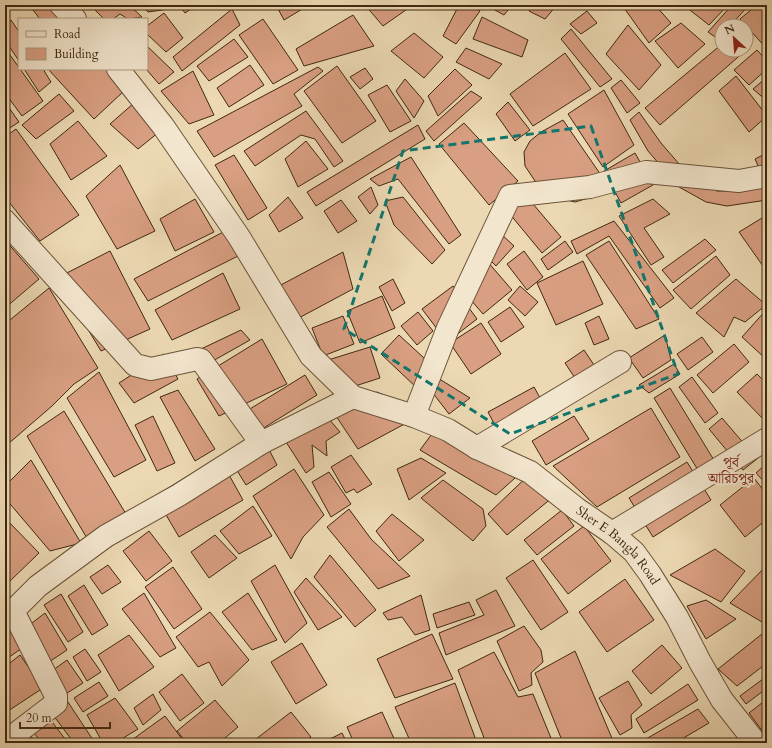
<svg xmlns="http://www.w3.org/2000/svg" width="772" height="748" font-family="Cardo,'Noto Serif Bengali',serif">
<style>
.building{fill:#d99f82;stroke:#402810}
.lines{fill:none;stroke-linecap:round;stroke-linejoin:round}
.minor-casing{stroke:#6b5439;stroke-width:24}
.minor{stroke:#f3e6ce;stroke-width:22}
.marked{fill:none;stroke:#0f766e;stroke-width:3;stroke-dasharray:8 5;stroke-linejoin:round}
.labels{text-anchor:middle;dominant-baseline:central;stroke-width:4;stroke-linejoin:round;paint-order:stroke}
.street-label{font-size:13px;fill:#402810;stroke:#f3e6ce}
.neighbourhood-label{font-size:14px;fill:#7a1f14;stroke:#f3e6ce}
</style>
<rect width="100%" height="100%" fill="#ecd9b3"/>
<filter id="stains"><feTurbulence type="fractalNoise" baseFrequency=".005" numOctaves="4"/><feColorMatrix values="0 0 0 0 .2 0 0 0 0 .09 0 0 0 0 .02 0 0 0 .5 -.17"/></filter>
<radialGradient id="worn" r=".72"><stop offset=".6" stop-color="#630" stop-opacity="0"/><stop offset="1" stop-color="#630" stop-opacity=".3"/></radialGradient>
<path class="building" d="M29,5H52L64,19H40Z
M90,5H129L142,17L128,19L120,14L113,19H104Z
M142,5H174L176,8L148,12Z
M179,5H197L185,13Z
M276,5H309L284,20Z
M365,5H413L383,26Z
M459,5H469L480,11L456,44L443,36Z
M486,5H512L504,15Z
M534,5H557L545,19L529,11Z
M622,5H655L671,23L649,43Z
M689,5H728L709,25L686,7Z
M732,5H749L730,26H722V34L718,39L708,32Z
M757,5H767V49L740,19Z
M232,9L240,25L182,71L173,57Z
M587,11L597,23L581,34L570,24Z
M164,13L183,38L166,52L147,34V26Z
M353,15L374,46L304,66L296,49Z
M482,17L528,40L522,57L473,39Z
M263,19L298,70L273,84L239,35Z
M11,20L19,32V61L5,40V26Z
M681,23L705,44L678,68L655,41Z
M628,25L661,65L639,90L606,54Z
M571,29L612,79L600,87L561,39Z
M414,33L443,57L424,78L391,51Z
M234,39L248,57L209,81L197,66Z
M746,40L752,45L660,125L645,108L722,44V50H746Z
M147,46L174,72L159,84L146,69Z
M5,48L43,101L22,116L5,93Z
M466,48L502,64L489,79L456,62Z
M757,50L767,61V69L749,85L734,70Z
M565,53L591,89L533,126L510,94Z
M250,65L264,85L229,107L217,88Z
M337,66L376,121L342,143L304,91Z
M318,67L323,71L294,94L302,106L214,157L197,131Z
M365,68L373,79L360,89L350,77Z
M24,69H43L51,82L39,92Z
M48,69H107L125,90L94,119Z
M455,69L472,85L438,116L428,96Z
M193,71L214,115L189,124L161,91Z
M736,76L767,116L749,132L719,91Z
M767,77V101L753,89Z
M405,79L424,101L414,118L396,91Z
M621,80L640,103L627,113L611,88Z
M387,85L411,121L390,132L368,95Z
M604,90L634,145L603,167L568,114Z
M471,91L482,98L434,141L426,131Z
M59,94L74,111L36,139L22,125Z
M5,102L19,122L5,131Z
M508,102L530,130L515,141L496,114Z
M134,103L159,132L138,149L110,124Z
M306,111L343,161L334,167L315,139L301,135L255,166L244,151Z
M639,112L661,143L686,172L717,191H744L767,187V200L727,206L706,202L679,187L648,151L630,120Z
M563,120L612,191L575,202L558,198L535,181L525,166L524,152L530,141L541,132Z
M78,121L107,156L71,180L50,144Z
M464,123L518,181L489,205L439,144Z
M418,125L425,139L316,206L307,192Z
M16,129L79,215L40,241L5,197V137Z
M306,141L328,169L298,187L285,159Z
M635,153L653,185L621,203L604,171Z
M767,153V170L761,172L755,159Z
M234,155L267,208L248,220L215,165Z
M411,157L461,235L449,244L398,179L379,186L370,179Z
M120,165L155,231L117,249L86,196Z
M371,187L378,205L370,214L358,197Z
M288,197L303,218L279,232L269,215Z
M403,197L445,250L432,264L394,225L385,201Z
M528,198L561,237L542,253L509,213Z
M195,199L214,232L175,251L160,219Z
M653,199L670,214L644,228L664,257L651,265L619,216Z
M341,200L357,221L338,233L324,211Z
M767,215V268L765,269L739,232Z
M614,221L674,298L660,308L609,236L577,254L571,241Z
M227,230L238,256L148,301L134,279Z
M500,233L514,246L496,266L482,252Z
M705,239L716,250L673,283L662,270Z
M5,240L39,279L5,308Z
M565,241L573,252L548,270L541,259Z
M609,241L659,319L636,329L586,255Z
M110,251L150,329L101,351L57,278Z
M524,251L543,277L527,290L507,264Z
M343,252L353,289L295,320L277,287Z
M716,256L730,275L691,309L673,290Z
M487,261L512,290L483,314L458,285Z
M583,261L603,304L556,325L537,283Z
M223,273L240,309L172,340L155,310Z
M393,279L405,303L392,311L379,287Z
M736,279L766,305L745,322L734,317L724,337L696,313Z
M453,286L477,319L447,342L422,309Z
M520,286L538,302L525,316L508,300Z
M49,288L98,368L74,384L52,406L8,444L5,439V324Z
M382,296L395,328L360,343L347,311Z
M510,307L524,327L501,342L488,322Z
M767,309V360L742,337Z
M418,312L433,331L417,345L401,326Z
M343,316L354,344L323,356L312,328Z
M599,316L609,339L594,345L585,323Z
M481,323L501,354L471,374L450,343Z
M241,330L250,340L195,371L182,358Z
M399,335L436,369L418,389L381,354Z
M665,335L671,360L643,378L629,358Z
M702,337L713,352L688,370L677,354Z
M262,339L287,384L219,416L197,379Z
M734,344L749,362L713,393L697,375Z
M370,347L380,378L349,388L328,360Z
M584,350L594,365L575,378L565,363Z
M164,354L178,379L134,403L119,383Z
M674,364L680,374L649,393L639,385Z
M99,372L146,460L114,477L67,398Z
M757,374L767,384V419L765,421L737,392Z
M305,375L317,395L257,432L245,412Z
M692,377L718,413L705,423L679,387Z
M441,380L470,398L449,414L429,388Z
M534,387L549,414L502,439L488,412Z
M670,388L720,470L704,480L654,398Z
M178,390L215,449L195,461L160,397Z
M377,392L425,413L358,449L336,416L354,403Z
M317,405L340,432L326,441L327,456L312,445L314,467L306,473L275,425Z
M651,408L680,457L597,507L553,466Z
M64,411L126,514L88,540L27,436Z
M153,416L175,463L157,471L135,425Z
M574,416L589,439L546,465L532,441Z
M722,418L746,446L767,451L743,470L709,429Z
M443,419L524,470L496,495L420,450Z
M262,436L277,465L246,485L228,456Z
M351,455L372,484L357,493L354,489L346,493L331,467Z
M219,457L243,500L179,537L155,496Z
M421,458L446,473L409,500L397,469Z
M31,460L81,543L50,551L5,498V486Z
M687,462L711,500L653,537L629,498Z
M767,463V485L756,473Z
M294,469L324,515L303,537L291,559L253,496Z
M534,470L553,497L507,535L488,514Z
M329,472L351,504L331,517L312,482Z
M754,478L767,495V519L745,537L720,505Z
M443,480L483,509L486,526L473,541L421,498Z
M253,506L272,536L239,554L220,531Z
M349,509L371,539L410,576L378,589L327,527Z
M562,510L574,526L537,555L524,540Z
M392,514L424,540L399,561L376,531Z
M5,518L39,553L9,582L5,578Z
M584,526L611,561L568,594L541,559Z
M149,531L172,561L146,581L123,551Z
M215,535L237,558L209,578L191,552Z
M715,549L745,571L721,602L670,575Z
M330,555L376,610L355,627L314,577Z
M533,560L568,612L541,630L506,578Z
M108,565L121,582L102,594L90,577Z
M275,565L307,623L285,643L251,581Z
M767,565V625L730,603Z
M173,567L202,609L174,629L145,587Z
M306,578L342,617L318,630L294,592Z
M625,579L654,620L607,652L579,612Z
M84,585L108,625L92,635L68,596Z
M496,590L515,626L446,655L439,633L484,615L476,600Z
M144,593L176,648L160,657L122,609Z
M248,593L277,640L252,650L222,612Z
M61,594L83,632L68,642L44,605Z
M421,595L430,630L415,635L402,617L388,620L383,613Z
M706,600L736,619L706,639L687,606Z
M469,602L475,615L437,628L433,614Z
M210,612L249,660L222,686L209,662L198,667L176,637Z
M45,613L67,650L49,662L28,626Z
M5,618L25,646L5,660Z
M524,626L541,650L543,662L531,673L532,685L519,691L497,641Z
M767,630V663L737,686L718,669Z
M432,634L453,679L395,698L377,659Z
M129,635L154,667L119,691L98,655Z
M302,643L327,685L296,704L271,662Z
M662,645L682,668L651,694L632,671Z
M85,649L101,672L87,681L73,657Z
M575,651L614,743H563L535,673Z
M494,652L518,697L533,694L553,743H486L458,670Z
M20,655L43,688L5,713V667Z
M67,660L83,683L64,695L49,673Z
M182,674L204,703L180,721L159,692Z
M767,676V688L746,704L740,696Z
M628,681L642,705L631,715L632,728L620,735L599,698Z
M99,682L108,696L83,712L74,698Z
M455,683L477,743H453L451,739L439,743H411L395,707Z
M688,684L698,700L644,733L636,719Z
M153,694L161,710L143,725L134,708Z
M115,698L138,729L115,743H103L87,715Z
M66,699L95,743H74L53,715Z
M767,699V735L766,736L749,713Z
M215,700L238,727L219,743H187L177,731Z
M698,709L709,723L675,743H639Z
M291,712L311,737L302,743H259L256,739Z
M382,712L396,743H354L347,727Z
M165,716L185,743L129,742Z
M50,719L68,743H42L33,732Z
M26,731L37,743H11Z
M342,733L347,743H324V742Z
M251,739L254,743H245Z
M731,739L734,743H723Z"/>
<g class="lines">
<g class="minor-casing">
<g id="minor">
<path d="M61,5L75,19"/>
<path id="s1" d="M118,69L163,126L239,237L311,356L353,397L414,416L448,430L477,448L530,472L577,509L612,533L634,552L650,574L677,617L700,662L722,700L756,743"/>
<path d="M5,221L135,365L151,369L197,359L201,360L261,443"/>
<path d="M414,416L448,328L510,196L590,187L646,172L739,181L767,176"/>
<path d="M477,448L620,362"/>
<path d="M612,533L767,439"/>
<path d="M5,742L56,703V696L13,611L38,586L106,536L179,495L261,443L353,397"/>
</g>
</g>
<use href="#minor" class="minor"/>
</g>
<path class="marked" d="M591,126L678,374L510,434L344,329L403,151Z"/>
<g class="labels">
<g class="street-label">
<text stroke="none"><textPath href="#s1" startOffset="713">Sher E Bangla Road</textPath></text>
</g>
<g class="neighbourhood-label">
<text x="731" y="462">পূর্ব<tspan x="731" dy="16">আরিচপুর</tspan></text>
</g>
</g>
<rect width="772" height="748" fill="none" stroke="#ecd9b3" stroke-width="20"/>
<rect x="6" y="6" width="760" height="736" fill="none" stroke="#402810" stroke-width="2"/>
<rect x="10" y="10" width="752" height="728" fill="none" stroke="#402810"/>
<rect x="18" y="18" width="130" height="52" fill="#f3e6ce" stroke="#ab9a82"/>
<rect x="26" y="31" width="20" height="6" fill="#f3e6ce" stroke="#ab9a82"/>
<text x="54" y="38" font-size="12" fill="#402810">Road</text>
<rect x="26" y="48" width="20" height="12" fill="#d99f82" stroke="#ab9a82"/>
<text x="54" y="58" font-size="12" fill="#402810">Building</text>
<g transform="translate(734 38) rotate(334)"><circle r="19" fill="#f3e6ce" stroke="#ab9a82"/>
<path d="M0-3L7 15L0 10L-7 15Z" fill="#8f2418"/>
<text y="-6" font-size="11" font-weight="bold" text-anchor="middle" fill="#402810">N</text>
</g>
<path d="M20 722v6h90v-6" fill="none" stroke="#402810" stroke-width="2"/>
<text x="26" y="722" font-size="12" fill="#402810" stroke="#f3e6ce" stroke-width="3" paint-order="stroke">20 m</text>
<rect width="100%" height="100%" filter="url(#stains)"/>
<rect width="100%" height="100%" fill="url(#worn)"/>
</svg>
